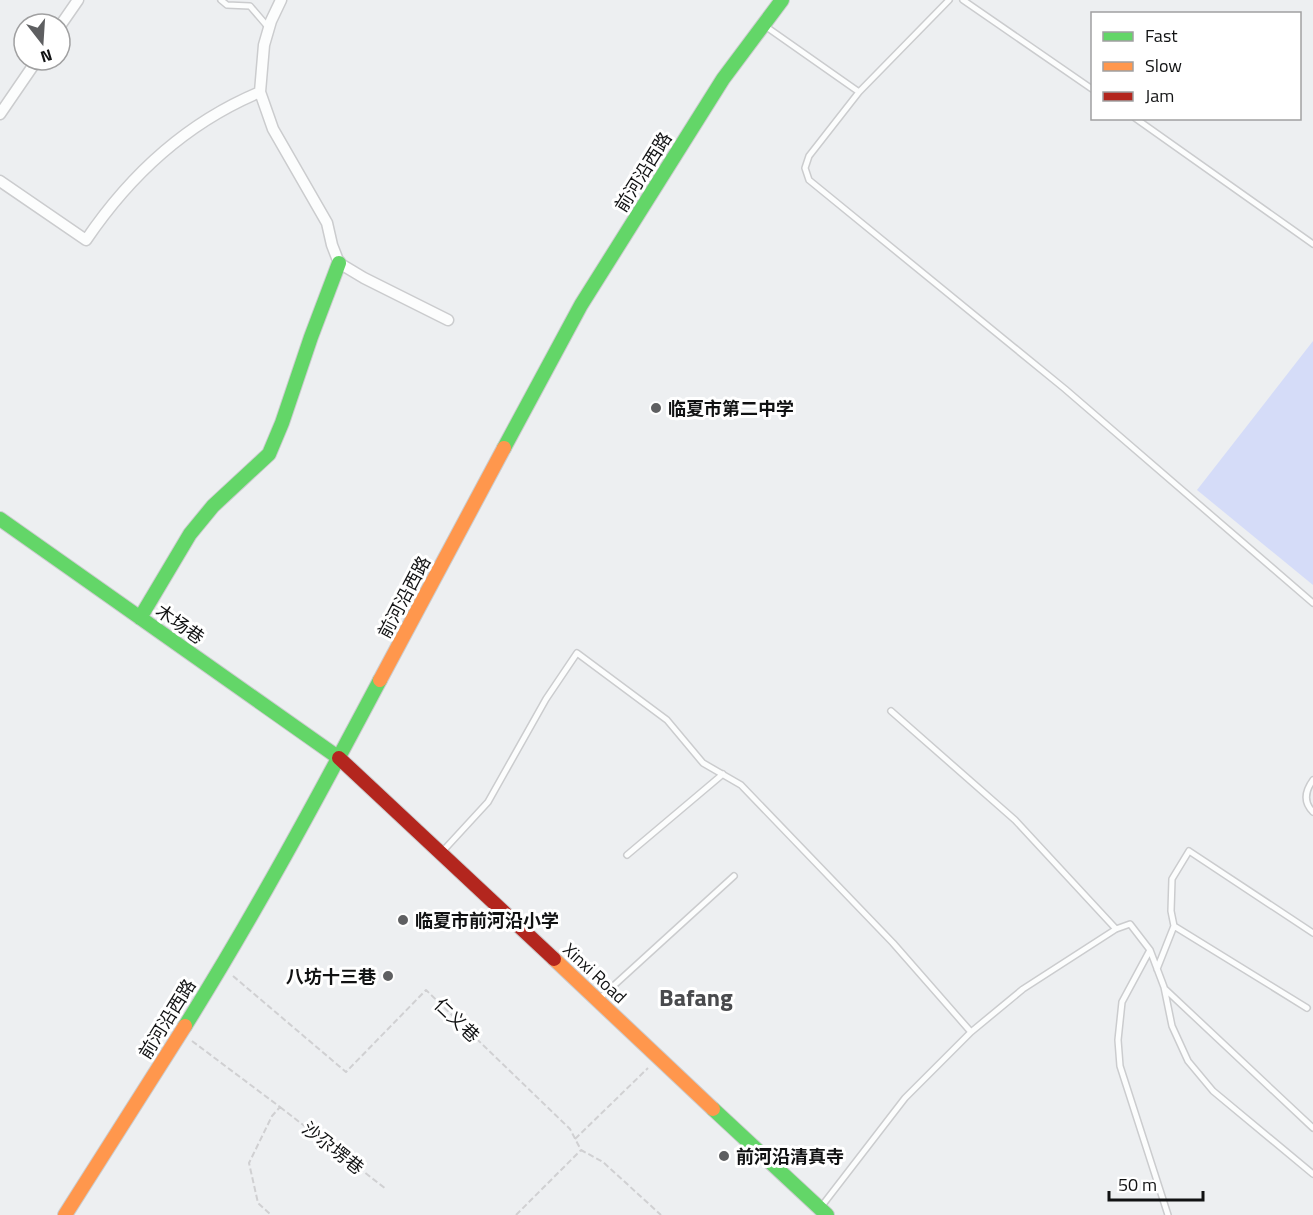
<svg xmlns="http://www.w3.org/2000/svg" width="1313" height="1215" font-family="'Titillium Web','Noto Sans SC',sans-serif">
<style>
.green{fill:#d5dcf8}
.lines{fill:none;stroke-linecap:round;stroke-linejoin:round}
.lane-casing{stroke:#cbccce;stroke-width:8}
.street-casing{stroke:#cbccce;stroke-width:13}
.fast-casing{stroke:#cbccce;stroke-width:16}
.slow-casing{stroke:#cbccce;stroke-width:16}
.jam-casing{stroke:#cbccce;stroke-width:16}
.path{stroke:#d0d0d2;stroke-width:2;stroke-dasharray:6 3;stroke-linecap:butt}
.lane{stroke:#fcfdfd;stroke-width:5}
.street{stroke:#fcfdfd;stroke-width:10}
.fast{stroke:#63d668;stroke-width:14}
.slow{stroke:#ff974d;stroke-width:14}
.jam{stroke:#b3261e;stroke-width:14}
.poi-dot{fill:#5e5f61;stroke:#fff;stroke-width:2}
.labels{text-anchor:middle;dominant-baseline:central;stroke-width:6;stroke-linejoin:round;paint-order:stroke}
.street-label{font-size:18px;fill:#111213;stroke:#fff}
.poi-label{font-size:18px;font-weight:bold;fill:#111213;stroke:#fff;text-anchor:start}
.district-label{font-size:24px;font-weight:bold;fill:#494a4d;stroke:#fff}
</style>
<rect width="100%" height="100%" fill="#edeff1"/>
<path class="green" d="M1313,341V585L1197,490Z"/>
<g class="lines">
<g class="lane-casing">
<path id="lane" d="M221,0L227,5L250,6L268,27
M949,0L859,92L809,156L805,168L809,180L1065,389L1313,603
M963,0L1092,89
M765,26L859,92
M1135,118L1313,244
M891,711L1015,820L1116,929
M1313,780C1305,791 1303,802 1313,812
M442,852L488,802L546,699L577,653L667,720L703,763L741,785L893,943L971,1032
M627,855L723,774
M1174,926L1307,1008
M1150,950L1122,1002L1118,1040L1120,1066L1168,1215
M1157,969L1174,926L1171,911L1172,879L1189,851L1313,933
M1165,989L1313,1128
M599,999L734,876
M821,1207L905,1098L971,1032L1023,989L1116,929L1130,924L1150,950L1164,987L1172,1026L1188,1061L1213,1091L1313,1174"/>
</g>
<g class="street-casing">
<path id="street" d="M281,0L271,21L264,45L260,92L273,129L327,223L332,245L339,263L364,278L448,320
M60,26L78,0
M0,114L37,60
M0,181L86,240C130,175 188,122 260,92"/>
</g>
<g class="fast-casing">
<path id="fast" d="M504,448L581,305L723,79L782,0
M0,519L339,758
M140,618L190,534L213,506L269,454L282,423L311,337L339,263
M185,1026C255,914 318,797 380,680
M713,1109L827,1215"/>
</g>
<g class="slow-casing">
<path id="slow" d="M380,680L504,448
M554,959L713,1109
M65,1215L185,1026"/>
</g>
<g class="jam-casing">
<path id="jam" d="M339,758L554,959"/>
</g>
<path class="path" d="M233,976L346,1072L426,990L570,1129L581,1150L603,1162L661,1215
M192,1041L280,1107L272,1116L249,1163L258,1203L271,1215
M280,1107L386,1189
M575,1139L648,1068
M516,1215L581,1150"/>
<use href="#lane" class="lane"/>
<use href="#street" class="street"/>
<use href="#fast" class="fast"/>
<use href="#slow" class="slow"/>
<use href="#jam" class="jam"/>
</g>
<g class="poi-dot">
<circle cx="656" cy="408" r="6"/>
<circle cx="403" cy="920" r="6"/>
<circle cx="388" cy="976" r="6"/>
<circle cx="724" cy="1156" r="6"/>
</g>
<g class="labels">
<g class="street-label">
<text transform="translate(643 172) rotate(-58)">前河沿西路</text>
<text transform="translate(404 597) rotate(-62)">前河沿西路</text>
<text transform="translate(180 624) rotate(35)">木场巷</text>
<text transform="translate(595 973) rotate(43)">Xinxi Road</text>
<text transform="translate(167 1019) rotate(-58)">前河沿西路</text>
<text transform="translate(457 1020) rotate(44)">仁义巷</text>
<text transform="translate(333 1148) rotate(38)">沙尕塄巷</text>
</g>
<g class="poi-label">
<text x="668" y="408">临夏市第二中学</text>
<text x="415" y="920">临夏市前河沿小学</text>
<text x="376" y="976" text-anchor="end">八坊十三巷</text>
<text x="736" y="1156">前河沿清真寺</text>
</g>
<g class="district-label">
<text x="696" y="997">Bafang</text>
</g>
</g>
<rect x="1091" y="12" width="210" height="108" fill="#ffffff" stroke="#a0a0a1" stroke-width="1.5"/>
<rect x="1103" y="32" width="30" height="9" fill="#63d668" stroke="#a0a0a1" stroke-width="1.5"/>
<text x="1145" y="42" font-size="18" fill="#111213">Fast</text>
<rect x="1103" y="62" width="30" height="9" fill="#ff974d" stroke="#a0a0a1" stroke-width="1.5"/>
<text x="1145" y="72" font-size="18" fill="#111213">Slow</text>
<rect x="1103" y="92" width="30" height="9" fill="#b3261e" stroke="#a0a0a1" stroke-width="1.5"/>
<text x="1145" y="102" font-size="18" fill="#111213">Jam</text>
<g transform="translate(42 42) rotate(163)"><circle r="28" fill="#ffffff" stroke="#a0a0a1" stroke-width="1.5"/>
<path d="M0-4.5L10 22L0 15L-10 22Z" fill="#5e5f61"/>
<text y="-9" font-size="16" font-weight="bold" text-anchor="middle" fill="#111213">N</text>
</g>
<path d="M1109 1191v9h94v-9" fill="none" stroke="#111213" stroke-width="3"/>
<text x="1118" y="1191" font-size="18" fill="#111213" stroke="#ffffff" stroke-width="4.5" paint-order="stroke">50 m</text>
</svg>
